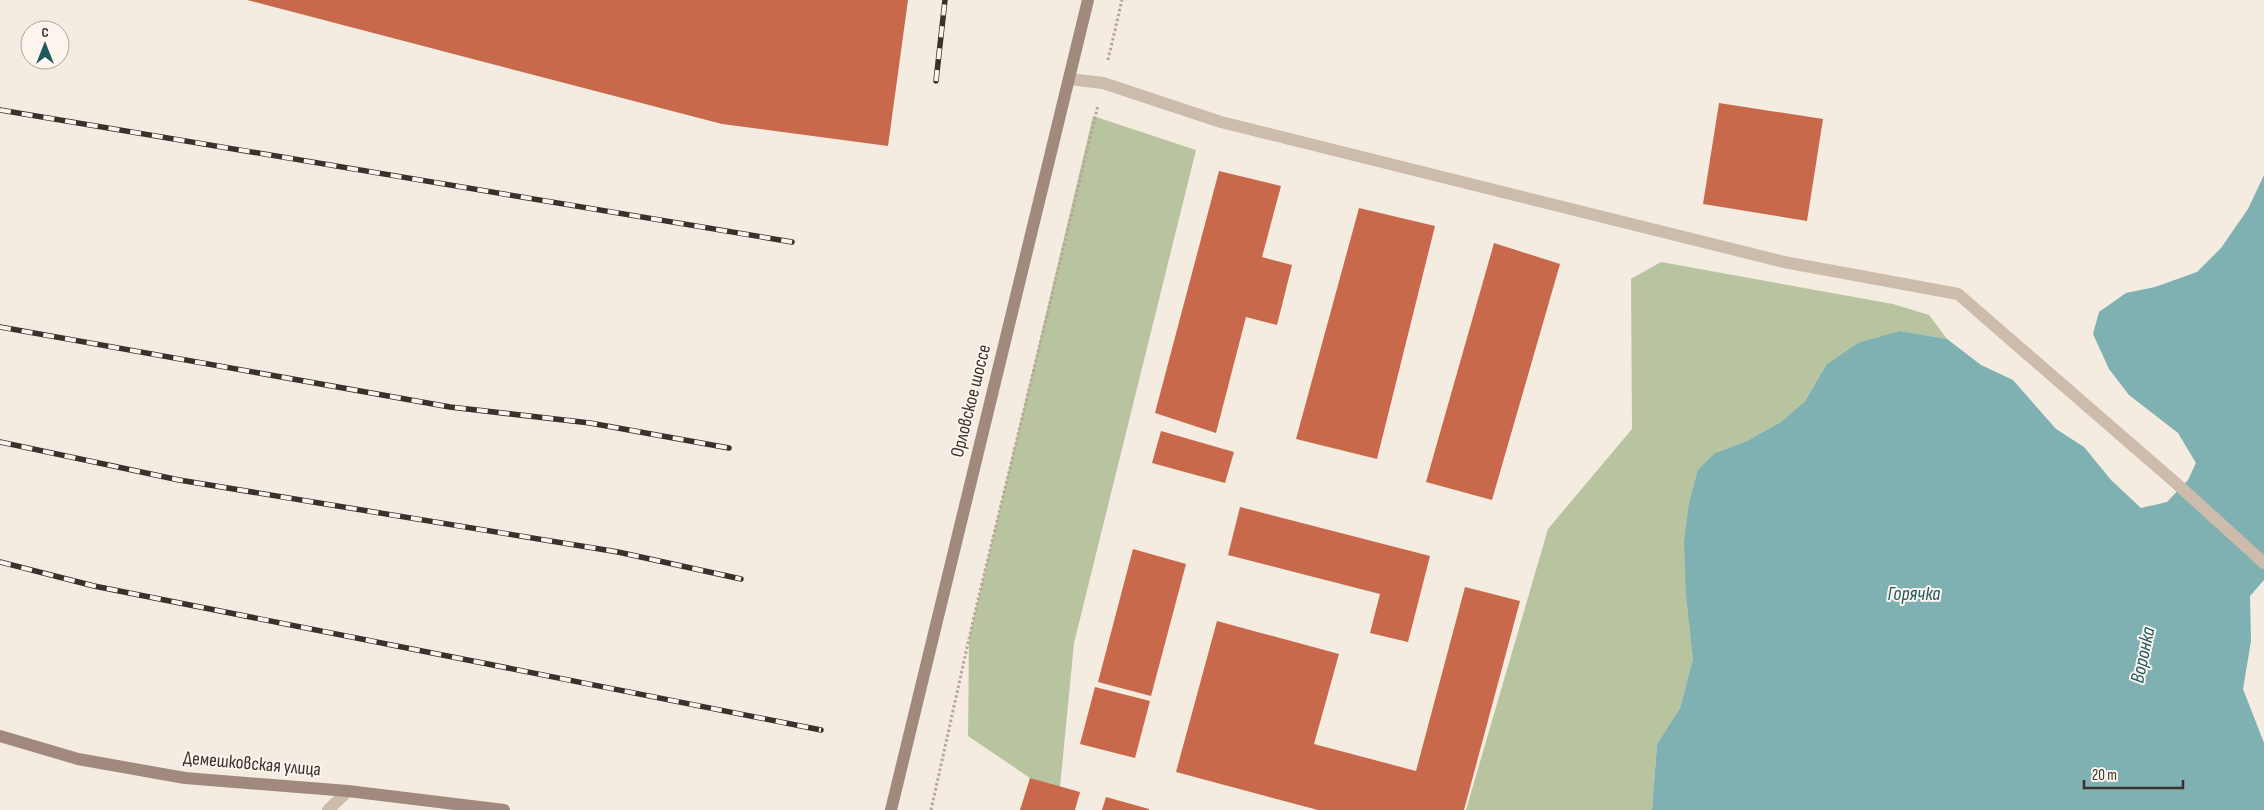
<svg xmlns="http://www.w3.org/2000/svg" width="2264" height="810" font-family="'Sofia Sans Condensed',sans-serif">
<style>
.green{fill:#b8c4a0}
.water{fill:#7fb0b2}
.building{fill:#c8694b}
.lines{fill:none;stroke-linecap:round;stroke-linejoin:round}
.path{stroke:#b9a596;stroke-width:3;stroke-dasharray:2.5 2.5;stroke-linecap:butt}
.street{stroke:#cdbbac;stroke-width:12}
.secondary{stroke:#a18a7d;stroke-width:12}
.rail-casing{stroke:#3b302b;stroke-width:5.5}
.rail{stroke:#fbf5ee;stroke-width:4;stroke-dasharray:11;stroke-linecap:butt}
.labels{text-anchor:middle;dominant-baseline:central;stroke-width:4;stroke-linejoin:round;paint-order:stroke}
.street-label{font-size:19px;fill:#3b302b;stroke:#fbf5ee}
.water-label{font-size:20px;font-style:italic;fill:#1f5a5e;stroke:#fbf5ee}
</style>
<rect width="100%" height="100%" fill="#f4ebe1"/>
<path class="green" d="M1093,116L1196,150L1074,643L1060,787L1030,778L968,736L969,638Z
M1661,262L1893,304L1929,315L1947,339L1900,331L1826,365L1805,401L1781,422L1747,441L1715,453L1693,659L1680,708L1657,744L1652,810H1466L1548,529L1632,429L1631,279Z"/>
<path class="water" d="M2264,175V580L2250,596L2251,641L2243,689L2264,743V810H1652L1657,744L1680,708L1693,659L1686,594L1684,542L1689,504L1698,470L1715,453L1747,441L1781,422L1805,401L1826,365L1858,343L1900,331L1947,339L1981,365L2013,380L2056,429L2084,447L2111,480L2141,508L2167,502L2188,480L2196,463L2178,433L2129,395L2109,369L2093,334L2099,312L2126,293L2155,287L2197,272L2221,248L2248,209Z"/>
<path class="building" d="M247,0H908L888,146L722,124Z
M1719,103L1823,119L1807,221L1703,204Z
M1219,171L1281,186L1262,257L1292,265L1277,325L1246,317L1216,433L1155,413Z
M1359,208L1435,226L1377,459L1296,439Z
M1494,243L1560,264L1492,500L1426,482Z
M1161,431L1234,452L1225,483L1152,463Z
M1240,507L1430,556L1408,642L1370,633L1380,594L1228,555Z
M1133,549L1186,564L1151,696L1098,682Z
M1465,587L1520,601L1464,810H1318L1176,772L1217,621L1339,654L1314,744L1416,771Z
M1095,687L1150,701L1135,758L1080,744Z
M1030,778L1080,792L1075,810H1020Z
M1106,797L1149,809V810H1102Z"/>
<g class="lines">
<path class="path" d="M1108,60L1122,0
M931,810L974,616L1098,105"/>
<path class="street" d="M1069,79L1103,83L1221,122L1784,262L1958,294L2177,484L2264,563
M328,810L348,791"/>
<path class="secondary" d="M0,736L78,759L185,778L348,791L504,810
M891,810L1088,0"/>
<g class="rail-casing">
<path id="rail" d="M936,81L945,0
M0,110L792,242
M0,327L450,407L590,423L729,448
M0,442L179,480L618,552L741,579
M0,562L94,586L821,730"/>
</g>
<use href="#rail" class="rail"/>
</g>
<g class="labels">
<g class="street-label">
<text transform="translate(971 401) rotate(-76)">Орловское шоссе</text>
<text transform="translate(252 764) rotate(5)">Демешковская улица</text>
</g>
<g class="water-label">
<text x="1914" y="594">Горячка</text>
<text transform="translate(2143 655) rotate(-78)">Воронка</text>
</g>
</g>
<g transform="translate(45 45)"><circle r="24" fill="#fbf5ee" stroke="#aea6a0"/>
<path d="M0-4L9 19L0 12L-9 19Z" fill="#1f5a5e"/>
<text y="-8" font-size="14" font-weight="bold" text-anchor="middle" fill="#3b302b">С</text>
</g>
<path d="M2084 780v8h99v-8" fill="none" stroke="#3b302b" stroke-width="2.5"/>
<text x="2092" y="780" font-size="15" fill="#3b302b" stroke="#fbf5ee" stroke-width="4" paint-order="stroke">20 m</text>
</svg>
